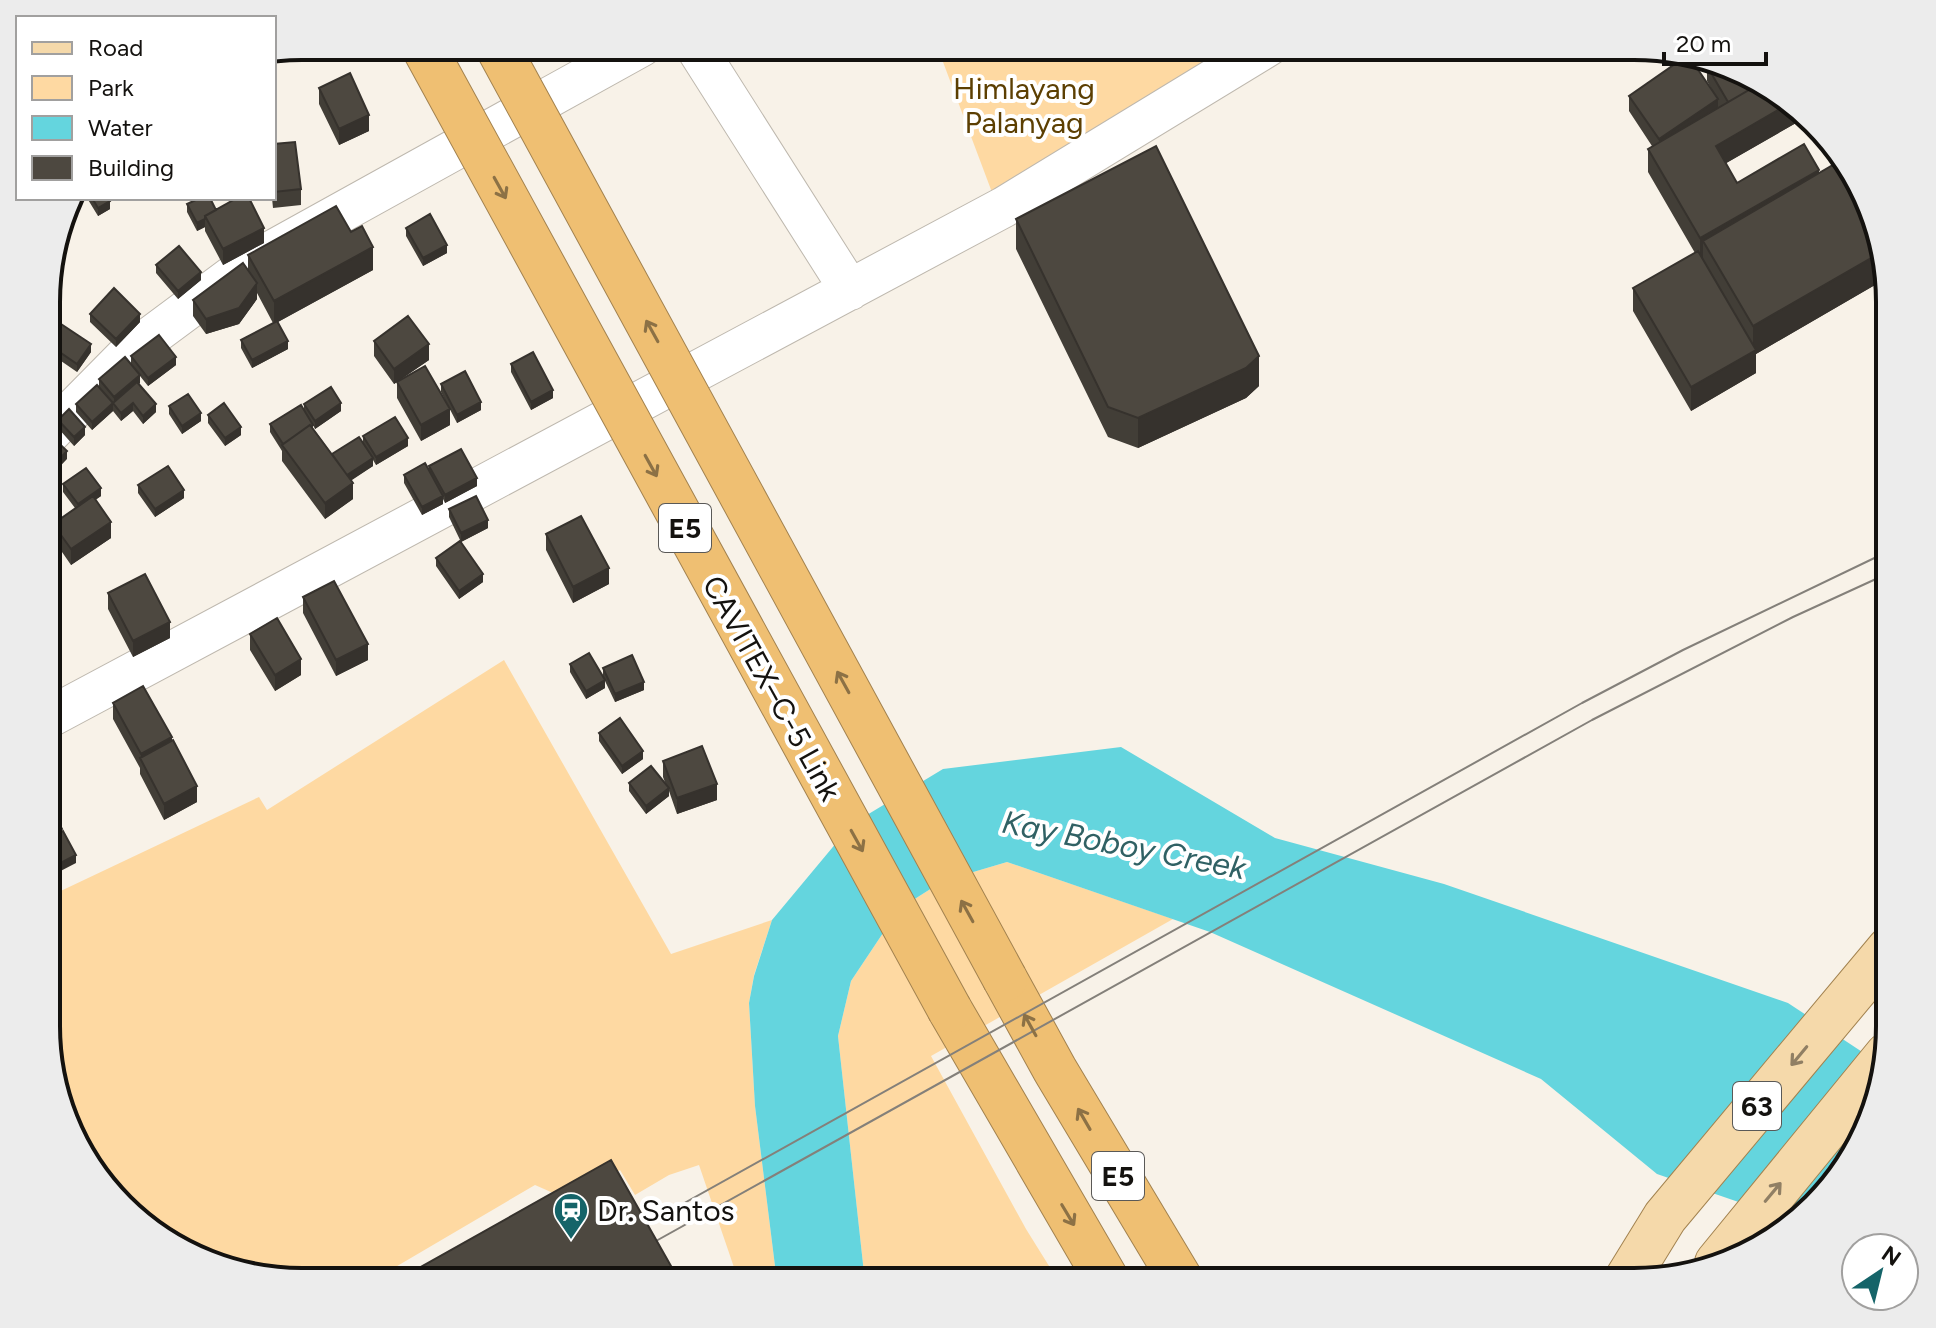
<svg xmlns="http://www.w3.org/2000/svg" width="1936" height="1328" font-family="Figtree,sans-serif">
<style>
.green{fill:#fed9a2}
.water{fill:#64d5de}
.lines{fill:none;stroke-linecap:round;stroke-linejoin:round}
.street-casing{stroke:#beb8ae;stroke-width:42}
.primary-casing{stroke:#a2824f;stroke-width:46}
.highway-casing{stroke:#a2824f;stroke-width:46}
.street{stroke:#fff;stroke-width:40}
.primary{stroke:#f5d9aa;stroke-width:44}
.highway{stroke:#efbf72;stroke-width:44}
.tram{stroke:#84807a;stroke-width:2}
.highway-bridge-casing{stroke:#a2824f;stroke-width:46;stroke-linecap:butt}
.highway-bridge{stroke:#efbf72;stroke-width:44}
.wall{fill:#423e37}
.shaded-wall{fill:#36322d}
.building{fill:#4d4840;stroke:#36322d;stroke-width:2}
.oneway{stroke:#8c7145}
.oneway2{stroke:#907f64}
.labels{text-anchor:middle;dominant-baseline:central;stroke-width:8;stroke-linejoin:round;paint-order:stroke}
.shield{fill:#fff;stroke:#5a5957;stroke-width:2}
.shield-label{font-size:28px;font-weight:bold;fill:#14120f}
.park-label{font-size:30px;fill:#5c3f02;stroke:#fff}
.street-label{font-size:30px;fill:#14120f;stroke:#fff}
.poi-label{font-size:30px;fill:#14120f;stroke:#fff;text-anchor:start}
.water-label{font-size:32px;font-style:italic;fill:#306164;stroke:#fff}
.rim{fill:none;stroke:#14120f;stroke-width:4}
</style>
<rect width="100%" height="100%" fill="#f8f2e8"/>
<path class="green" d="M937,46H1236L993,195Z
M504,660L671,954L772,920L754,975L749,1003L755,1106L777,1282H739L699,1165L669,1175L635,1195L620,1170L569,1200L535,1185L370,1282L285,1281L219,1268L146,1229L80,1155L48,1059V897L259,797L267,810Z
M1007,862L1173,919L931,1056L1026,1229L1059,1282H865L838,1036L851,981L899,909L943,881Z"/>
<path class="water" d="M1121,747L1275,838L1444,884L1788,1003L1885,1067L1876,1109L1837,1182L1791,1220L1657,1174L1541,1079L1210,932L1007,862L943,881L899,909L851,981L838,1036L865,1282H777L755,1106L749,1003L754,976L772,920L852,824L943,769Z"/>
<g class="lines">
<g class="street-casing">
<path id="street" d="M695,46L850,290
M48,435L130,352L250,263L642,46
M48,718L1004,207L1268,46"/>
</g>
<g class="primary-casing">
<path id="primary" d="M1717,1263L1887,1055
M1625,1282L1665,1217L1889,949"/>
</g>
<g class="highway-casing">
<path id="highway" d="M1005,979L1055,1070L1182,1282
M950,1010L1108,1282"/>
</g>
<use href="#street" class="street"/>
<use href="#primary" class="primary"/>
<use href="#highway" class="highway"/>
<path class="tram" d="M627,1235L1582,703L1683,650L1889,551
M638,1251L1592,720L1793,617L1889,573"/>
<g class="highway-bridge-casing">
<path id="highway-bridge" d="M423,46L950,1010
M497,46L1005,979"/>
</g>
<use href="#highway-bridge" class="highway-bridge"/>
</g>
<path class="wall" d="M1707,66L1790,99L1817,130L1808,135L1796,114V123L1726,163L1737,183L1819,174H1856L1887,278L1756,354V373L1691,411L1633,311V288L1695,253L1648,172V149L1652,146L1629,111V96L1712,90L1707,81Z
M319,88L369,131L339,145L319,104Z
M274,144L301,189V205L273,208L272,198H274Z
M87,198H109L110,209L98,216Z
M187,204L216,210L264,243L223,265L205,231V227L197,231L187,212Z
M1016,219L1259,386L1246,398L1138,448L1108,437L1016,249Z
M406,228L447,253L423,266L406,236Z
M248,255L373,270L278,322L288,349L252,368L241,348V340L273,323L257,293V299L239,324L206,334L193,316V300L248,271Z
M156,265L201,280L178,299L156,273Z
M90,314L140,322L116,347L90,322Z
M48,336L91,352L77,372L48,352Z
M374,341L429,360L397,382L450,425L421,441L397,398V382L394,384L374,356Z
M131,356L176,365L148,386L140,376L139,384L156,412L143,424L133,411L121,421L113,411V404V411L92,430L76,412V404L99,387V379L131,364Z
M511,364L553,398L531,410L511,372Z
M441,384L481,410L457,423L441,392Z
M304,404L341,411L315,429L313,425V428L332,454L363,443V436L408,446L376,465L373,460V466L351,480L353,499L325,519L282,461V451L270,432V424L304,410Z
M169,406L201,421L182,434L169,414Z
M208,415L241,435L225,446L208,423Z
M58,420L85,435L74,446L58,428Z
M429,466L477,486L445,503L443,499V504L422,515L404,483V475L429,471Z
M63,484L101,496L95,500L111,538L71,565L53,539V524L75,508L63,492Z
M138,485L184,498L155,517L138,493Z
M449,509L488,528L461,542L449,517Z
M546,534L609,584L573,603L546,550Z
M436,558L483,582L459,599L436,566Z
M108,593L170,638L133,657L108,609Z
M303,597L368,660L336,676L303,613Z
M250,634L301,675L275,691L250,650Z
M570,664L603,676V668L644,690L615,702L605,681V688L586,699L570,672Z
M113,703L172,741L197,802L164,820L140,774V768L113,719Z
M599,733L643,759L622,774L599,741Z
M663,761L717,800L677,814L669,791V796L646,814L629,791V783L666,785L663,777Z"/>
<path class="shaded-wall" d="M1718,99V115L1659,155V139Z
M1792,102L1796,105V123L1716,169V146Z
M369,115V131L339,145V129Z
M1808,120L1817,130L1808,135Z
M1819,170V193L1703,241V260L1700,261V238Z
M110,201V209L98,216V208Z
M205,219V227L197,231V223Z
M264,228V243L223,265V249Z
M447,245V253L423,266V258Z
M373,247V270L274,324V301Z
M1880,253L1887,278L1756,354V373L1691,411V387L1753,352V326Z
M201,272V280L178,299V291Z
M257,283V299L239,324L206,334V319Z
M140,314V322L116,347V339Z
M288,341V349L252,368V360Z
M91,344V352L77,372V364Z
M429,344V360L394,384V369Z
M1259,356V386L1246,398L1138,448V418Z
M176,357V365L148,386V378Z
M140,375V383L114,405V397Z
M553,390V398L531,410V402Z
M481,402V410L457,423V415Z
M113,403V411L92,430V422Z
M133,403V411L121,421V413Z
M341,403V411L315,429V421Z
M156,404V412L143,424V416Z
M450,409V425L421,441V425Z
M201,413V421L182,434V426Z
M85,427V435L74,446V437Z
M241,427V435L225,446V438Z
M408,438V446L376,465V457Z
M67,451V459L48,479V471Z
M373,458V466L346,484V476Z
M477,478V486L445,503V495Z
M353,483V499L325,519V503Z
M101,488V496L78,512V504Z
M184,490V498L155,517V509Z
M443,496V504L422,515V507Z
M488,520V528L461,542V533Z
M111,522V538L71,565V549Z
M609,568V584L573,603V587Z
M483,574V582L459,599V591Z
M52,614V622L48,624V616Z
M170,622V638L133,657V641Z
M368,644V660L336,676V660Z
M301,659V675L275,691V675Z
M605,680V688L586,699V691Z
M644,682V690L615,702V694Z
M172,737V752L141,760V754Z
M643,751V759L622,774V766Z
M717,784V800L677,814V798Z
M197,786V802L164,820V804Z
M669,788V796L646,814V806Z
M76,855V863L49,877V869Z"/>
<path class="building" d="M1688,55L1718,99L1659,139L1629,96Z
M1717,60L1761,83L1728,102L1707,66Z
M350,73L369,115L339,129L319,88Z
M1761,83L1790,99L1792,102L1716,146L1737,183L1804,144L1819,170L1700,238L1648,149Z
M295,142L301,189L274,192V144Z
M1156,146L1259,356L1246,368L1138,418L1108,407L1016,219Z
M1843,159L1856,174L1880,253L1753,326L1703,241Z
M92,198H109L110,201L98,208Z
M200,198H210L216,210L205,216V219L197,223L187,204Z
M237,198H249L264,228L223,249L205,216Z
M336,206L351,232L362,226L373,247L274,301L248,255Z
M430,214L447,245L423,258L406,228Z
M179,246L201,272L178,291L156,265Z
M1698,251L1756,350L1691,387L1633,288Z
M243,263L257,283L239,308L206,319L193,300Z
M114,288L140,314L116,339L90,314Z
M408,316L429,344L394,369L374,341Z
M277,321L288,341L252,360L241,340Z
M58,322L91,344L77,364L48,344V336Z
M159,335L176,357L148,378L131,356Z
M533,352L553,390L531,402L511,364Z
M125,357L140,375L114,397L99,379Z
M425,366L450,409L421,425L397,382Z
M465,371L481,402L457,415L441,384Z
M137,382L156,404L143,416L133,403L121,413L113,403Z
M97,385L113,403L92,422L76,404Z
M331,387L341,403L315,421L304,404Z
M188,394L201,413L182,426L169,406Z
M224,403L241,427L225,438L208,415Z
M301,405L313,425L311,426L310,425L283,444L270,424Z
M69,409L85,427L74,437L58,420Z
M395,417L408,438L376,457L363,436Z
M310,425L353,483L325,503L282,445Z
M48,433L67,451L48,471Z
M359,437L373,458L347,475L332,454Z
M461,449L477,478L445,495L429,466Z
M425,463L443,496L422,507L404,475Z
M168,466L184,490L155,509L138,485Z
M86,468L101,488L78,504L63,484Z
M93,496L111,522L71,549L53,524Z
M476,496L488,520L461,533L449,509Z
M581,516L609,568L573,587L546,534Z
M460,541L483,574L459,591L436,558Z
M145,574L170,622L133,641L108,593Z
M334,581L368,644L336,660L303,597Z
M277,618L301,659L275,675L250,634Z
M589,653L605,680L586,691L570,664Z
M632,655L644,682L615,694L603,668Z
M143,686L172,737L141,754L113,703Z
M620,718L643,751L622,766L599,733Z
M173,740L197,786L164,804L140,758Z
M702,746L717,784L677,798L663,761Z
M651,766L669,788L646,806L629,783Z
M48,805L62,829L48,838L63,831L76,855L49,869L48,867Z
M611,1160L680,1282H394Z"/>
<defs><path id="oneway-shaft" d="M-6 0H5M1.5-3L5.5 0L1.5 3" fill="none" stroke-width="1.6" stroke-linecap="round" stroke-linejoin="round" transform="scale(2)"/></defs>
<g class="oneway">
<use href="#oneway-shaft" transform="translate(500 188) rotate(61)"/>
<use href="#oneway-shaft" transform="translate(652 331) rotate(-119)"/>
<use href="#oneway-shaft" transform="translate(651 466) rotate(61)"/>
<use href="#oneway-shaft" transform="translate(843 682) rotate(-119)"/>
<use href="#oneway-shaft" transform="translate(857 841) rotate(61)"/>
<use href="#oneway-shaft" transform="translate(967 911) rotate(-119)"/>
<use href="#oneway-shaft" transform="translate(1030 1025) rotate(-119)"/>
<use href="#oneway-shaft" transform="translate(1084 1119) rotate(-120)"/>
<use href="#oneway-shaft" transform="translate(1068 1215) rotate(59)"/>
</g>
<g class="oneway2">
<use href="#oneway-shaft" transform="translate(1799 1056) rotate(130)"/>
<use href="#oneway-shaft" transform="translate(1773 1192) rotate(-50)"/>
</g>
<defs>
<g id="station-pin" transform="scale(1.8)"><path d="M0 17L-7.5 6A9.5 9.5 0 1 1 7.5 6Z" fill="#156469" stroke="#fff"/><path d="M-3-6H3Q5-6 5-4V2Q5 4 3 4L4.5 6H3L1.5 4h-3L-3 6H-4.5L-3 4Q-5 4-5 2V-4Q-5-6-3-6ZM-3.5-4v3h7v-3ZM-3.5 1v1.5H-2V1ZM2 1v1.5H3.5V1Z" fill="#fff"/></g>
</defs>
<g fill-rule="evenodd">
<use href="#station-pin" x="571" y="1210"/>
</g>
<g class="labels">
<g class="shield">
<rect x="659" y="504" width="52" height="48" rx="6"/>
<rect x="1733" y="1082" width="48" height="48" rx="6"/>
<rect x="1092" y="1152" width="52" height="48" rx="6"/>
</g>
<g class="shield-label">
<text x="685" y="528">E5</text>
<text x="1757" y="1106">63</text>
<text x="1118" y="1176">E5</text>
</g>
<g class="park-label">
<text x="1024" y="88">Himlayang<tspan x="1024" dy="34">Palanyag</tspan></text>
</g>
<g class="street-label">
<text transform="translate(772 688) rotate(61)">CAVITEX–C-5 Link</text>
</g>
<g class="poi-label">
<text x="597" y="1210">Dr. Santos</text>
</g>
<g class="water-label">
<text transform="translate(1124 845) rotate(11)">Kay Boboy Creek</text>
</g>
</g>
<path d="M0 0H1936V1328H0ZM302 60H1634A242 242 0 0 1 1876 302V1026A242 242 0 0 1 1634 1268H302A242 242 0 0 1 60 1026V302A242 242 0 0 1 302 60Z" fill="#ececec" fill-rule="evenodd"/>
<path class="rim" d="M302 60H1634A242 242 0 0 1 1876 302V1026A242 242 0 0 1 1634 1268H302A242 242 0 0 1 60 1026V302A242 242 0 0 1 302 60Z"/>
<rect x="16" y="16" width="260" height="184" fill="#ffffff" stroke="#a1a09f" stroke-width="2"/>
<rect x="32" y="42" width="40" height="12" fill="#f5d9aa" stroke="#a1a09f" stroke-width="2"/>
<text x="88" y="56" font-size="24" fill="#14120f">Road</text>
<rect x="32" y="76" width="40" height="24" fill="#fed9a2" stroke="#a1a09f" stroke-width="2"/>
<text x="88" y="96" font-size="24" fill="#14120f">Park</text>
<rect x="32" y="116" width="40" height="24" fill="#64d5de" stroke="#a1a09f" stroke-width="2"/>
<text x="88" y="136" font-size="24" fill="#14120f">Water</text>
<rect x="32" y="156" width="40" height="24" fill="#4d4840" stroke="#a1a09f" stroke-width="2"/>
<text x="88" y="176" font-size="24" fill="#14120f">Building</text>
<g transform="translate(1880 1272) rotate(35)"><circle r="38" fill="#ffffff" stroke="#a1a09f" stroke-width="2"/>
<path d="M0-6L14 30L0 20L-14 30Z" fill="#156469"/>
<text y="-12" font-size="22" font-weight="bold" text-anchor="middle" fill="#14120f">N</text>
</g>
<path d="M1664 52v12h102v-12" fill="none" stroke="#14120f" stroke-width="4"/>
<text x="1676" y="52" font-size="24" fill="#14120f" stroke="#ffffff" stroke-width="6" paint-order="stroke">20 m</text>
</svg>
